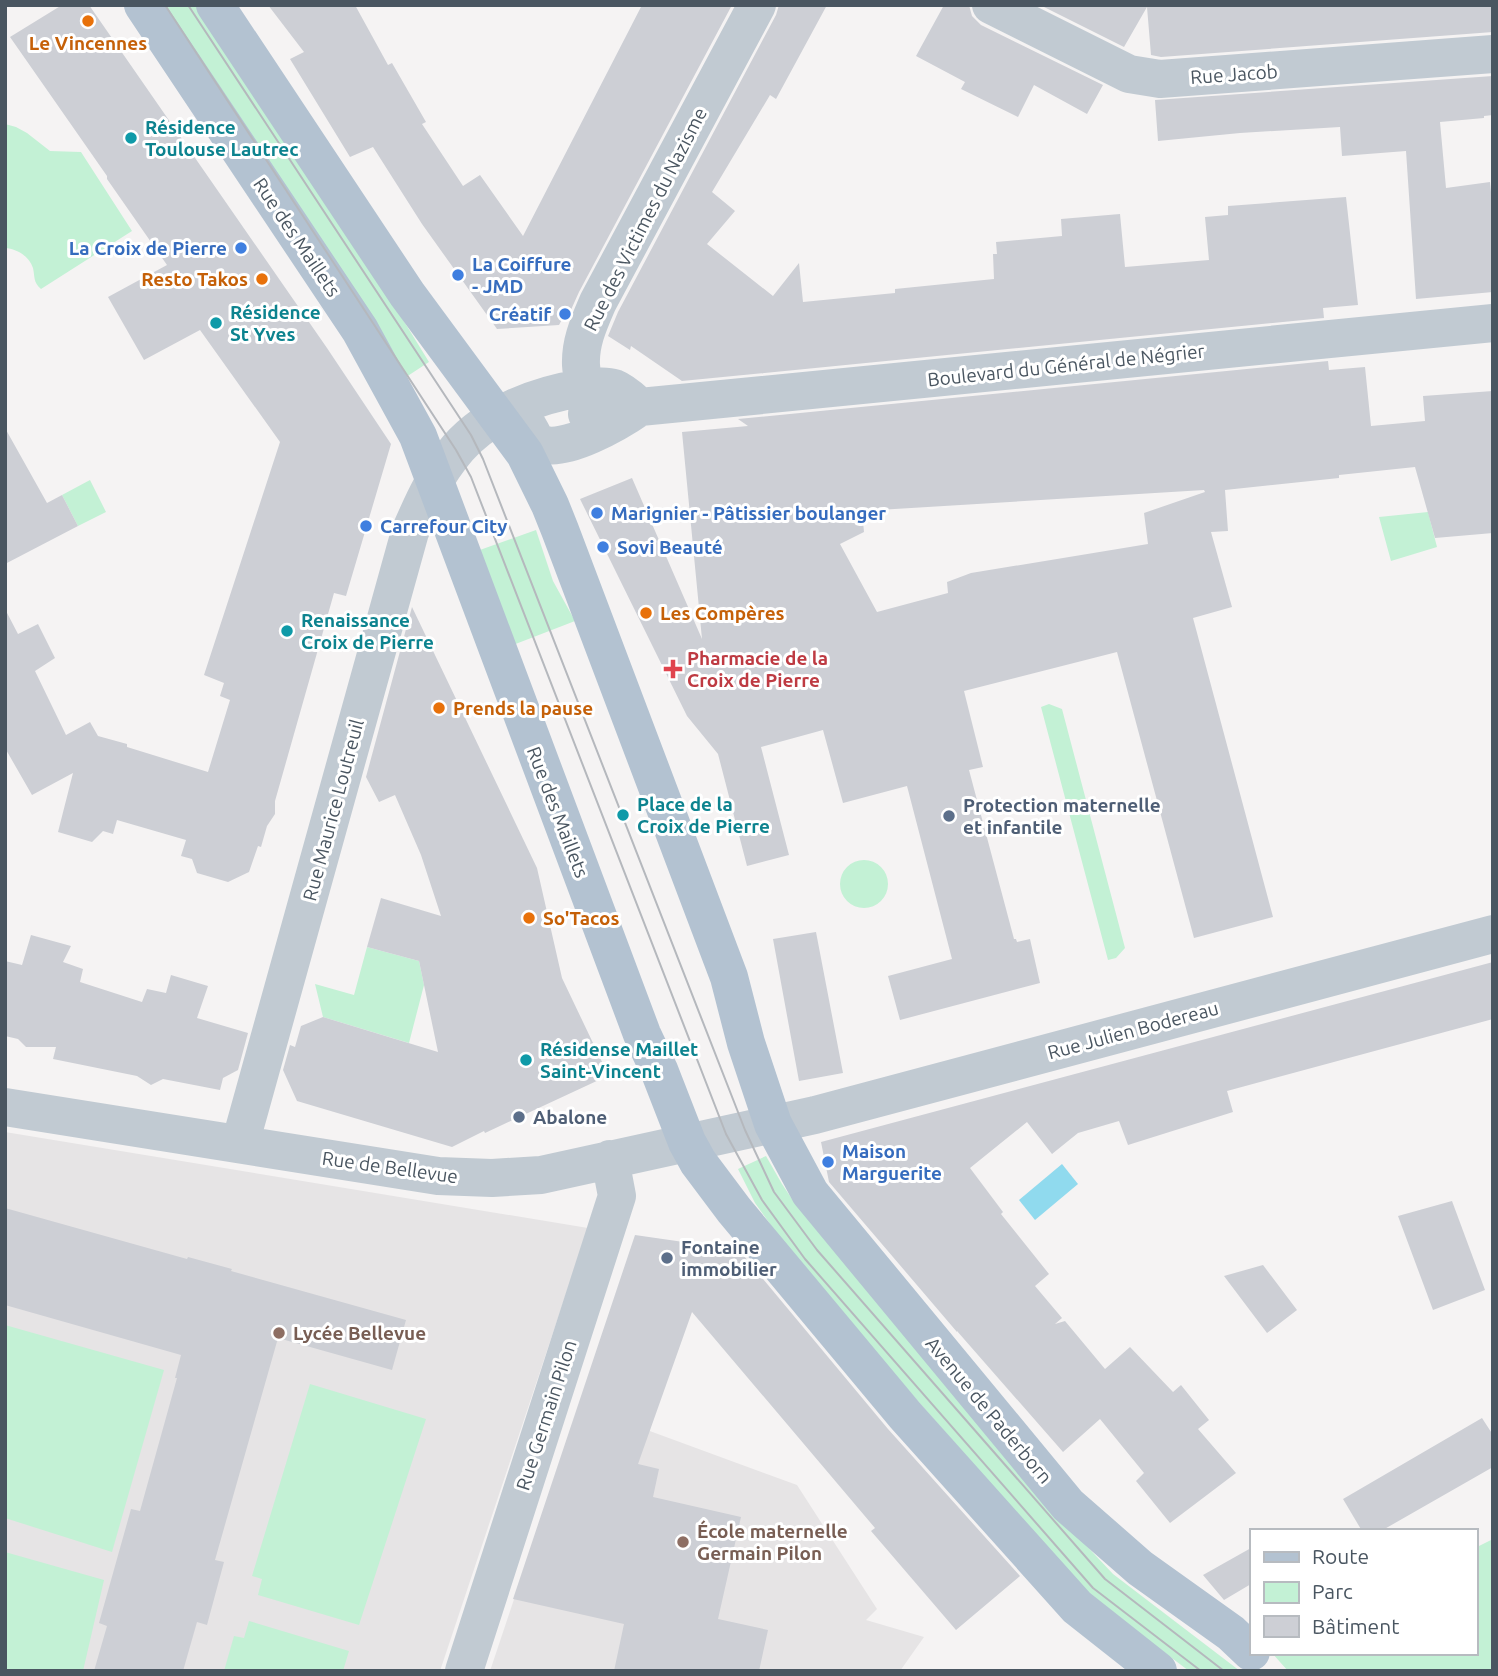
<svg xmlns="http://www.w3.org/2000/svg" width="1498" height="1676" font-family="Ubuntu,sans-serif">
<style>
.education{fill:#e6e4e5}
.green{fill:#c3f1d5}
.water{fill:#90daee}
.building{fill:#cdcfd5;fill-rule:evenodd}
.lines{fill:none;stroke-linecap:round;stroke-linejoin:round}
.street{stroke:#c1cad2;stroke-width:38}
.primary{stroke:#b3c2d1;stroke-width:38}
.tram{stroke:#b5b8bd;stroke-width:2}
.food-dot{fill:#e8710a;stroke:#fff;stroke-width:2.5}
.culture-dot{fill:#0f9aa8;stroke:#fff;stroke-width:2.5}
.shop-dot{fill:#3f7fe0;stroke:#fff;stroke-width:2.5}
.health-dot{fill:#e0444e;stroke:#fff;stroke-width:2.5}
.service-dot{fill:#5c6f8a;stroke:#fff;stroke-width:2.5}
.education-dot{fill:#8d6e63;stroke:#fff;stroke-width:2.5}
.labels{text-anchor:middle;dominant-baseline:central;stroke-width:6;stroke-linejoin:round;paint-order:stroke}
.food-label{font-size:19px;font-weight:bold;fill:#c56008;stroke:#fff;text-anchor:start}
.street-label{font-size:19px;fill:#4a5661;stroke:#fff}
.culture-label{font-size:19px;font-weight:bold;fill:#0d838f;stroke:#fff;text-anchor:start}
.shop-label{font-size:19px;font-weight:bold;fill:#366cbe;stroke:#fff;text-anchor:start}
.health-label{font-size:19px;font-weight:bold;fill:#be3a42;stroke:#fff;text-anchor:start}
.service-label{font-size:19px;font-weight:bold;fill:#4e5e75;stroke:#fff;text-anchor:start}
.education-label{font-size:19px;font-weight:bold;fill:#785e54;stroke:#fff;text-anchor:start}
</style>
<rect width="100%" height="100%" fill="#f5f3f3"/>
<path class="education" d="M5,1132L588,1228L440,1671H5Z
M579,1405L797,1485L877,1609L866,1620L924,1637L900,1671H490Z"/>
<path class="green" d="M158,5H196L397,310L429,362L403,379Z
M5,124L16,127L27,133L50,151L81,152L132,231L41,289C33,282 35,277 33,268C29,256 17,249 5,248Z
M90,480L106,512L78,526L62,495Z
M1428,512L1437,547L1391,561L1379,517Z
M536,530L553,581L575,621L513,645L477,551Z
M1049,704L1062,709L1125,948L1116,958L1108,960L1041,707Z
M840 884a24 24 0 1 1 48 0a24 24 0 1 1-48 0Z
M367,947L419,961L424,985L409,1043L323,1017L315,984L354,995Z
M766,1156L782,1184L794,1202L1066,1524L1113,1574L1240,1671H1189L1091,1597L886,1365L798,1263L755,1203L738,1169Z
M5,1325L164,1370L112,1552L5,1518Z
M310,1384L426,1419L359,1625L258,1595L262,1579L252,1576Z
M1493,1539V1671H1288L1272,1653H1475V1548Z
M5,1552L104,1580L83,1671H5Z
M249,1621L349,1651L343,1671H224L234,1636L244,1638Z"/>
<path class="water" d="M1062,1164L1078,1184L1035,1220L1019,1200Z"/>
<path class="building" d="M62,5H89L327,348L391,444L346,596L334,593L275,801V814L267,826L261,847L258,846L249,872L228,882L197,873L192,859L181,856L186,840L117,820L113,834L103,831L92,842L58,832L73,773L32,795L5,748V609L18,634L38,624L55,658L35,671L66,735L90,722L98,736L127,744V747L208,772L230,700L220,696L224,683L204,675L280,442L200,330L144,360L108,297L167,265L107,179V176L10,37Z
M268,5H355L388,65L392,63L426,122L422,124L463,186L480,175L523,236L642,5H732L579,292L570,312L567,310L559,325L497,329L422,224L373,147L350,157L290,59L304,52Z
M779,5H827L776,99L770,95L712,192L735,211L707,244L773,296L799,263L803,302L895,293V289L994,279L993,254H997L996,242L1062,236L1061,219L1120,214L1125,267L1209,260L1205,217L1228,215V206L1346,197L1358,305L1323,308L1324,318L682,381L631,346L630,350L608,336L618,312L776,15Z
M944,5H969L972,16L981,25L1103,85L1087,114L1034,85L1018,117L961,89L965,82L916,56Z
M1040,5H1493V32L1161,57L1151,55L1147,7L1124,47Z
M1493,76V115L1484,116V118L1440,122L1446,188L1490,182L1493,212V292L1416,299L1406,151L1342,156L1340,127L1240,133L1158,141L1155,100Z
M1328,361L1329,370L1365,367L1371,426L1425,421L1423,396L1493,391V533L1435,538L1415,467L1339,475V478L1225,490L1228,531L1211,532L1232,607L1193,618L1273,917L1194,938L1117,652L964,691L983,767L969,770L1014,939H1016L1017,942L1030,939L1040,983L900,1020L888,976L952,959L907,786L843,803L823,730L761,747L789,855L747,866L718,754L687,716L580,499L632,478L702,639L682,432L748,426L738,419ZM1204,490L1205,492L1144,513L1148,544L971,573L947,582L948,593L877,612L840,544L864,532L862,511Z
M5,428L47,503L62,495L78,526L5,564Z
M412,607L537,868L562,978L604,1066L601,1079L485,1133L484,1131L452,1147L297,1101L283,1070L290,1045L295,1047L301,1026L323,1017L438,1052L419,961L367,947L381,898L441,916L421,855L395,795L379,802L366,777Z
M816,932L843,1073L799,1081L773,939Z
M31,935L71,946L63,962L83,969L80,982L142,1002L147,989L166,993L171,975L208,986L197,1018L248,1033L238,1070L223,1078L220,1090L163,1079L151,1085L137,1076L53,1059L56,1047H26L18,1039L5,1036V961L22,965Z
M1493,962V1019L1227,1091L1233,1112L1128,1145L1119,1121L1078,1133L1052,1154L1027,1122L970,1168L1003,1212L1001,1214L1049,1274L1035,1286L1062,1318L1055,1324L1065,1321L1105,1369L1130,1347L1173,1392L1181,1385L1209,1420L1198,1429L1236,1473L1170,1523L1136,1481L1144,1473L1100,1419L1063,1452L957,1331V1332L829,1182L821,1142Z
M1452,1201L1485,1290L1433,1310L1398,1216Z
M5,1208L187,1259L188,1257L232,1269L231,1271L406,1320L392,1370L278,1338L215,1560L224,1562L207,1625L197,1622L183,1671H94L107,1626L99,1623L131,1509L140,1511L177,1378H175L181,1355L5,1305Z
M635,1235L739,1250L888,1429L1020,1576L956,1630L871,1531L875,1528L692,1312L638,1464L659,1469L653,1497L741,1517L718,1619L768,1630L759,1671H614L624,1624L513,1599Z
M1263,1265L1297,1310L1267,1333L1224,1276Z
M1482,1418L1493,1435V1467L1381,1531H1362L1343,1499Z
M1251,1548V1584L1224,1600L1203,1575Z"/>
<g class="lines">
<path class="street" d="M991,5L1129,74L1160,79L1493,54
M587,414C590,398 582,382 581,365C580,342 589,323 598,302L757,5
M502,416C509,417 517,417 523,421C531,426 531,438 540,443C563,455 620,421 640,407L1493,323
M5,1107L438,1176L492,1178L541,1175L815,1115L1493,934
M240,1144L410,532C424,500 435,475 458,448C489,413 537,395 582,388C592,387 605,385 614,388C624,392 632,400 640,407
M464,1671L617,1196L610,1159"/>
<path class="primary" d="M143,5L360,330L418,436L642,1034L659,1070L687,1142L698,1162L734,1210L905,1415L1077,1607L1158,1671
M215,5L407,294L525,454L550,505L560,530L729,977L746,1043L773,1124L810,1193L1068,1505L1140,1568L1231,1633L1251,1652"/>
<path class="tram" d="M165,5L456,450L471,477L726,1134L762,1200L805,1259L1093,1588L1201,1671
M188,5L471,435L483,459L745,1130L774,1192L817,1250L1105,1579L1224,1671"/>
</g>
<g class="food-dot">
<circle cx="88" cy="21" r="7"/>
<circle cx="262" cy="279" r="7"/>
<circle cx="646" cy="613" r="7"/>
<circle cx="439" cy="708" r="7"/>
<circle cx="529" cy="918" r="7"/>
</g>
<g class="culture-dot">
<circle cx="131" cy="138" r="7"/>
<circle cx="216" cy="323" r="7"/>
<circle cx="287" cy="631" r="7"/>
<circle cx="623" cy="815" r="7"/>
<circle cx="526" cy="1060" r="7"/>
</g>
<g class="shop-dot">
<circle cx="241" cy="248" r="7"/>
<circle cx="458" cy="275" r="7"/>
<circle cx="565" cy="314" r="7"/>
<circle cx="597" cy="513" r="7"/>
<circle cx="366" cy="526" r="7"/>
<circle cx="603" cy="547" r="7"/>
<circle cx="828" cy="1162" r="7"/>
</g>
<path class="health-dot" d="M669.5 658.5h7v7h7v7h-7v7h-7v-7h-7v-7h7z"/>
<g class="service-dot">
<circle cx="949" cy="816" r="7"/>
<circle cx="519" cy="1117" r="7"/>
<circle cx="667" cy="1258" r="7"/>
</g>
<g class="education-dot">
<circle cx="279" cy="1333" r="7"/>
<circle cx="683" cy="1542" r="7"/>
</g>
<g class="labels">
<g class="food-label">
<text x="88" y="43" text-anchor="middle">Le Vincennes</text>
<text x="248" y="279" text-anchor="end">Resto Takos</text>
<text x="660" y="613">Les Compères</text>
<text x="453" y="708">Prends la pause</text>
<text x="543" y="918">So'Tacos</text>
</g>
<g class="street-label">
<text transform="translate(1234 74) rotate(-4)">Rue Jacob</text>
<text transform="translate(645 219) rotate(-63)">Rue des Victimes du Nazisme</text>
<text transform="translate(297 237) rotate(56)">Rue des Maillets</text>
<text transform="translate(1066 365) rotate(-6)">Boulevard du Général de Négrier</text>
<text transform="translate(333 810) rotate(-75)">Rue Maurice Loutreuil</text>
<text transform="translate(558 812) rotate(69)">Rue des Maillets</text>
<text transform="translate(1133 1030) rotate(-15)">Rue Julien Bodereau</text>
<text transform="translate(390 1167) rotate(8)">Rue de Bellevue</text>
<text transform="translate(989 1410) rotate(50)">Avenue de Paderborn</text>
<text transform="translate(546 1415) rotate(-72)">Rue Germain Pilon</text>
</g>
<g class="culture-label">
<text x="145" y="127">Résidence<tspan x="145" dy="22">Toulouse Lautrec</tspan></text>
<text x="230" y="312">Résidence<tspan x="230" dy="22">St Yves</tspan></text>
<text x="301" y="620">Renaissance<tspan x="301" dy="22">Croix de Pierre</tspan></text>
<text x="637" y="804">Place de la<tspan x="637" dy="22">Croix de Pierre</tspan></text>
<text x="540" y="1049">Résidense Maillet<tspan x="540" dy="22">Saint-Vincent</tspan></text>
</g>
<g class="shop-label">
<text x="227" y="248" text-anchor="end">La Croix de Pierre</text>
<text x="472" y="264">La Coiffure<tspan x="472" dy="22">- JMD</tspan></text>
<text x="551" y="314" text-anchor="end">Créatif</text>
<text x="611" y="513">Marignier - Pâtissier boulanger</text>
<text x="380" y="526">Carrefour City</text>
<text x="617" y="547">Sovi Beauté</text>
<text x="842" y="1151">Maison<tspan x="842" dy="22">Marguerite</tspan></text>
</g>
<g class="health-label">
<text x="687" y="658">Pharmacie de la<tspan x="687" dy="22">Croix de Pierre</tspan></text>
</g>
<g class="service-label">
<text x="963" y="805">Protection maternelle<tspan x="963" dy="22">et infantile</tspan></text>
<text x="533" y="1117">Abalone</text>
<text x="681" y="1247">Fontaine<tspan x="681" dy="22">immobilier</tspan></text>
</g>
<g class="education-label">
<text x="293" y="1333">Lycée Bellevue</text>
<text x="697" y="1531">École maternelle<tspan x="697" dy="22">Germain Pilon</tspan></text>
</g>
</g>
<rect width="1498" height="1676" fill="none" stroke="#4a5661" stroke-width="14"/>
<rect x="1250" y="1529" width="228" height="126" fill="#ffffff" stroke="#b7bbc0" stroke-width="2"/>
<rect x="1264" y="1552" width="35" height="10" fill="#b3c2d1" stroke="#b7bbc0" stroke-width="2"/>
<text x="1312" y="1564" font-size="21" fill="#4a5661">Route</text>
<rect x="1264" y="1582" width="35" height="21" fill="#c3f1d5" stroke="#b7bbc0" stroke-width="2"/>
<text x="1312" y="1599" font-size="21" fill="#4a5661">Parc</text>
<rect x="1264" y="1616" width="35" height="21" fill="#cdcfd5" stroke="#b7bbc0" stroke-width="2"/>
<text x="1312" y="1634" font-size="21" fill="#4a5661">Bâtiment</text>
</svg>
